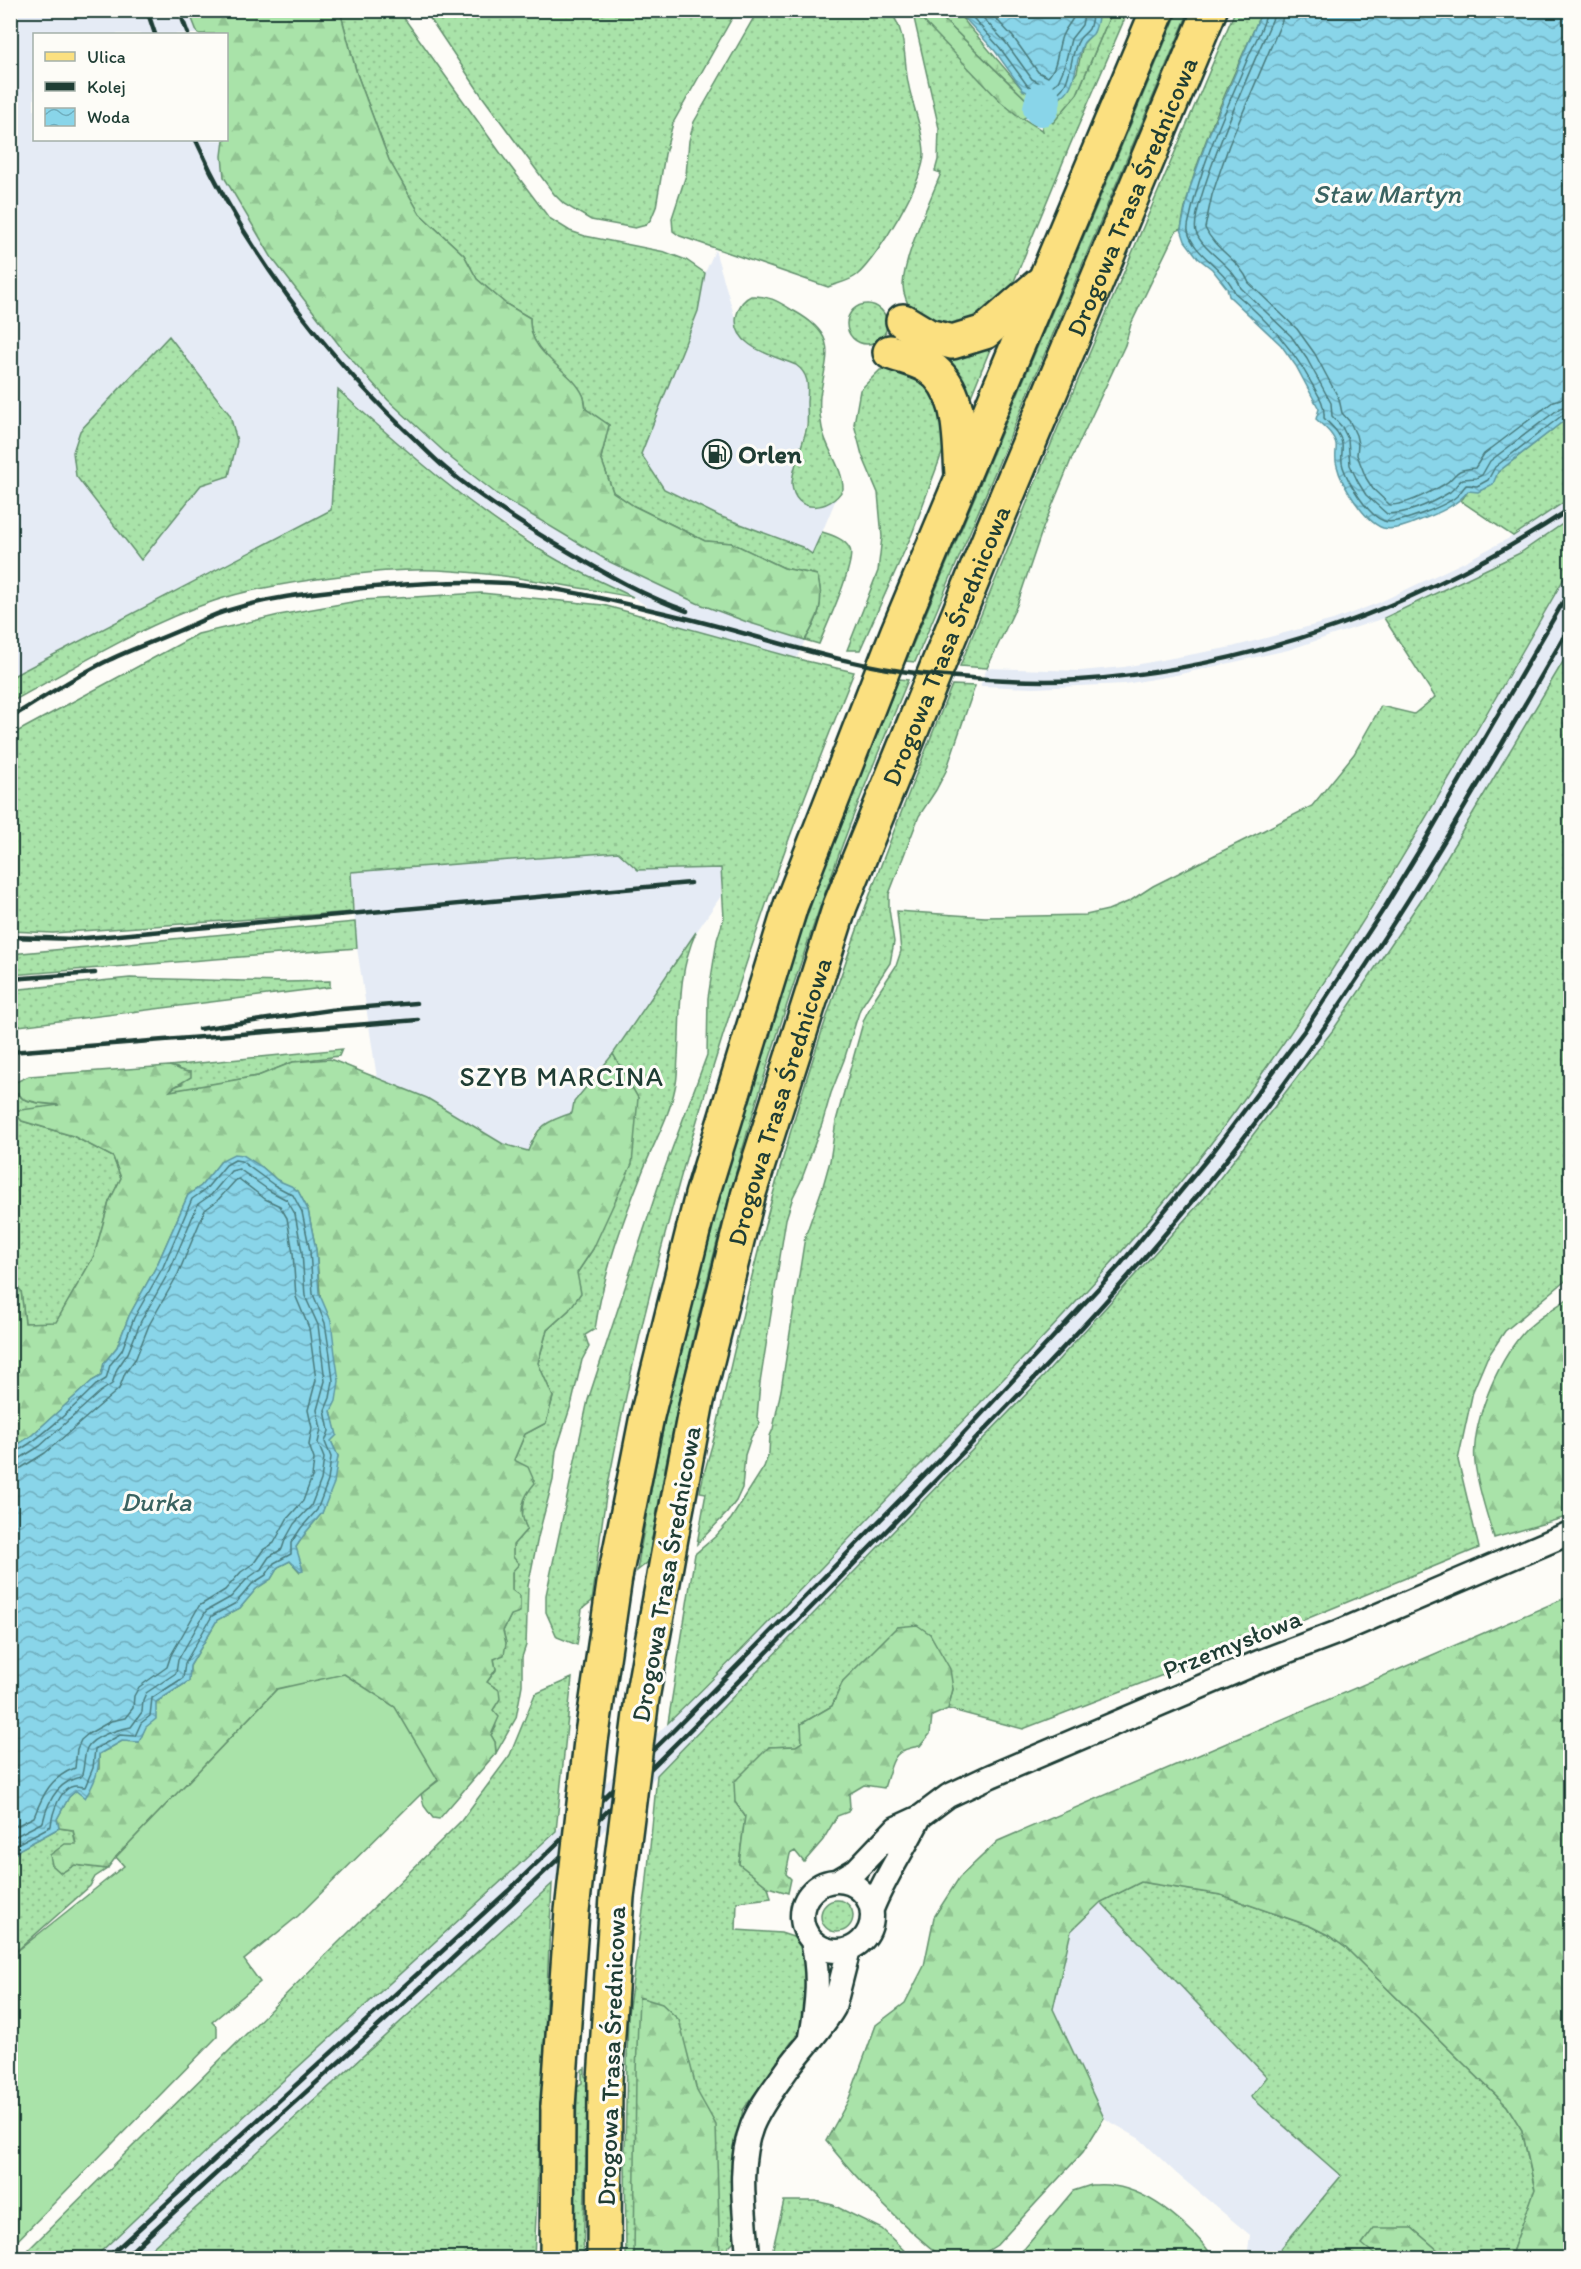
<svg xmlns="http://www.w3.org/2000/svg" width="1581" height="2269" font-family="Itim,sans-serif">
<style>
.built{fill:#e5ebf5}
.grass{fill:url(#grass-dots);stroke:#64906e;stroke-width:1.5}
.forest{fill:url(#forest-firs);stroke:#64906e;stroke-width:1.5}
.wetland{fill:url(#wetland-marsh);stroke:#64906e;stroke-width:1.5}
.garden{fill:#a9e3a9;stroke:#64906e;stroke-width:1.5}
.water{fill:url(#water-waves);stroke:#5f98a1;stroke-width:1.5}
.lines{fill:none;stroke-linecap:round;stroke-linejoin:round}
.shore{stroke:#497a7c;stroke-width:1.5}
.river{stroke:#89d5e9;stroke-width:36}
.minor-casing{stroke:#1f3d34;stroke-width:27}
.primary-casing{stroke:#1f3d34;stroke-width:38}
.minor{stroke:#fdfcf7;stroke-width:22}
.primary{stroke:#fbe080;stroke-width:33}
.rail{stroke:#1f3d34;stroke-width:4.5}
.primary-bridge-casing{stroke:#1f3d34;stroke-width:38;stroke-linecap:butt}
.primary-bridge{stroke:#fbe080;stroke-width:33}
.labels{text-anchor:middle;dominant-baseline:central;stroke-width:6;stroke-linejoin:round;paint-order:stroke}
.street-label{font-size:26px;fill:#1f3d34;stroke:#fdfcf7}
.poi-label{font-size:26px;font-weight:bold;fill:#1f3d34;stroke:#fdfcf7;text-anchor:start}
.water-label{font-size:27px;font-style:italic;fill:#3a6361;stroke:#fdfcf7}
.neighbourhood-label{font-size:27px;letter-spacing:1.5px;fill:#1f3d34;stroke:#fdfcf7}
</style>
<defs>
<pattern id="grass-dots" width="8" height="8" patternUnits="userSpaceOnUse" patternTransform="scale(1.5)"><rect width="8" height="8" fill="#a9e3a9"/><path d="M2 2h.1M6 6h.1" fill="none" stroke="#91c492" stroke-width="1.8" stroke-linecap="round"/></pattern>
<pattern id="forest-firs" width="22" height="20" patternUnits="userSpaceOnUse" patternTransform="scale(1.5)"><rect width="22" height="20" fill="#a9e3a9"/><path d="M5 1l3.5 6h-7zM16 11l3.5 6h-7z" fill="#91c492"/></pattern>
<pattern id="wetland-marsh" width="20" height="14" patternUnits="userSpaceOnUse" patternTransform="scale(1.5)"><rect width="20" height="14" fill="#a9e3a9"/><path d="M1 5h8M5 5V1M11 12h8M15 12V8" fill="none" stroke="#91c492"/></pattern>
<pattern id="water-waves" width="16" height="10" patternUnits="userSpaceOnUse" patternTransform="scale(1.5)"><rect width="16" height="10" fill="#89d5e9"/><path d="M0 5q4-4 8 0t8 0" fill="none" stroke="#6faebe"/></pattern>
</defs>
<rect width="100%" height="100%" fill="#fdfcf7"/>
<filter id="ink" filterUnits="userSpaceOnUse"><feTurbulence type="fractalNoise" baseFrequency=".0167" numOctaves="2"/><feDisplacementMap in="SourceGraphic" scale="12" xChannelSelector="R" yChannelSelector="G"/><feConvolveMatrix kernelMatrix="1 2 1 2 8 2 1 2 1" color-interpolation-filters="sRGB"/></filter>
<g filter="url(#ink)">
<path class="built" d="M11,10L189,11L198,34H34V140H224V177L272,258L452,459L498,495L610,562L697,603L747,622L805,640L797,658L675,625L633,597L559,561L482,510L439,478L339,391L331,510L11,677Z
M715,250L740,335L748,344L796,365L800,368L808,381V415L793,480L794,491L799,499H836L813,554L802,547L719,516L664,489L641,454L698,311L705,273Z
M1570,498V519L1520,552L1384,618L1288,650L1176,675L1125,684L1034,688L980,686L987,668L1080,671L1124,667L1232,647L1333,620L1378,603L1464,562L1513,536Z
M1570,568V650L1423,897L1333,1030L1207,1195L1044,1376L552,1884L141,2258H94L214,2144L556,1831L720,1673L1017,1366L1100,1275L1184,1179L1300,1021L1392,877Z
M618,852L638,870L721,868V896L613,1054L588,1085L572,1113L551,1120L534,1134L528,1151L503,1144L427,1098L377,1078L357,948L351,872Z
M1101,1902L1267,2077L1251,2097L1341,2176L1273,2258H1247L1250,2235L1177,2174L1140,2139L1104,2118L1053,2009L1071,1931Z"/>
<path class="grass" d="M340,11H399L504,158L549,218L570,231L585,236L665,252L686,260L705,273L698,311L641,454L664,489L719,516L802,547L812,554L822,532C832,535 845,539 850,549C856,562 826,627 819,644L805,640C819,618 825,601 817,575L784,568L732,543L705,541L634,506L613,492L601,458L609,425L586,409C585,405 585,399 583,395C570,368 528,357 530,318L506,304L477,279L464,255L420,214L389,160L357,74Z
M425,11H736L673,123L665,154L656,207L651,219L646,225L635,228L591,220L564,204L554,194L482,96Z
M761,11H890C905,30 904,53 907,76C910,101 923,127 924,152C925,179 878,257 857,275C848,282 838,283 828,287L680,236L673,231L672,218L686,175L689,141L694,122L753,19Z
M909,11H914L1019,116L1043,131L1041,124L1044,119L1053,122L1077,94L1112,11H1128L1070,145L1008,296L1000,309L959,328L914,316C909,306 903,296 903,285C904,256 930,201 941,173L935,171L938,160L939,128L914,18Z
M1178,11H1189L915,662L906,661Z
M1235,11H1262C1233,78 1192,158 1181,229L1176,231L1131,324L1125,345L1071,460L1043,528L1017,605L987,668L960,666L1061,420Z
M751,296C769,295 779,302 794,311C839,336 827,353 820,396C819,407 820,418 822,428C826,450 843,467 843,489C831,511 794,515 792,484C792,469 804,442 807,426C808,417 807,410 807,402C808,387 810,375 796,365C774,356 729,346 737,314C739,306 744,299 751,296Z
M847 324a20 20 0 1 1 40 0a20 20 0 1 1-40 0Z
M169,336L230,415L237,441L229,476L201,485L141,560L76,476L73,452L80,431Z
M995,337L967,406L910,342Z
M900,368L916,371L941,395L945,445L912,534L860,650H847L878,571L882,537L878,493L862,455L854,424L860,390L880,370Z
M338,390C407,452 478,515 559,561C583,574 609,585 633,597C573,587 514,575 453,571C407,567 362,573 317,579C282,584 247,590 214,601C142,625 77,666 11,702V677L331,510Z
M1570,416V498L1513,536L1461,501L1468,491L1498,472Z
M1570,519V568C1464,752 1362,938 1236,1110C1141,1240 1028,1354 916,1469C834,1554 753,1641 668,1723L695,1554L716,1536L731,1519L764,1467L769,1453L770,1436L773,1429L781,1390L805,1237L823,1186L830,1161L836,1121L864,1019L875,998L896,966L901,951L897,911L985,917L1086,915L1108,910L1130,901L1153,886L1312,806L1354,754L1381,706L1414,714L1435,697L1384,618L1520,553Z
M481,593L603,605L806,661L854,672C828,737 802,801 779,867C709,1067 648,1272 609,1480C601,1520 598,1561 592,1601L582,1609L577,1645L557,1637L546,1612V1595L588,1400L660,1181L707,1055L708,998L717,940L724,918L721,868L638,870L618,852L351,872L353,912L53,933L11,931V735L198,634L279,615L363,600Z
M1570,650V1277L1505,1331L1487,1358L1473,1391L1458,1460L1479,1548L1272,1633L1023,1729L948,1709L953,1689L930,1634L843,1681L832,1706L801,1724L803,1742L796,1746L769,1747L735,1802L745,1816L739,1864L768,1887L771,1898L737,1902L736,1930L781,1933L793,1937L805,1949L810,1963L805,2017L798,2033L743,2110L737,2136L732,2167L737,2238L728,2247V2258H626L625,2149L628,2014L646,1889L657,1775L1044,1376L1207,1195L1333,1030L1423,897Z
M899,679L908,680C883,741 857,803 835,865C753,1091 688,1325 648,1562L637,1571C686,1265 779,964 899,679Z
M952,685L975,686L946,771L936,790L919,816L889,894V909L894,942L890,963L860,1009L844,1060L831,1093L822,1124L801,1181L793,1197L786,1219L760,1383L757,1417L760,1423L751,1437L745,1455L742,1488L736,1501L727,1513L697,1544L706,1493L700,1492C704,1468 713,1446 718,1422C742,1313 768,1204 801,1097C844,957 897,820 952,685Z
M355,922L357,948L11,975V954Z
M696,932C677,975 681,1011 678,1057C677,1067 678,1078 675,1088C669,1118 653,1144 642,1173C622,1223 603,1275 595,1329L585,1335L589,1347L582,1360L572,1402L556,1451L553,1480L538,1537L528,1586L526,1645L522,1657V1685L516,1718L496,1753L495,1742L491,1735L496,1727L487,1682L496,1670L494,1659L506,1643L503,1631L511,1615L513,1545L527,1529L522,1518L525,1495L514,1460L525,1434L546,1423L553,1397L538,1363L547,1330L569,1310L577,1273L593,1249L638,1098L613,1054Z
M130,978L285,982L330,981V987L11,1027V990Z
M342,1049L339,1056L293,1062L258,1076L169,1092L174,1087L182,1084V1072L177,1068L169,1066Z
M11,1091C17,1093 18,1096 24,1099C34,1104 52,1104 64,1106L14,1112L22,1121L73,1136L113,1157L121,1178L109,1202L94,1256L56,1323H25L21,1291L11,1278Z
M572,1678L556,1831L214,2144L94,2258H20L461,1821L510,1755L535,1694Z
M59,1828L73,1830L76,1845L75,1865L107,1869L95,1877L90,1886L11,1956V1858L20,1849Z
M1141,1882L1221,1895L1310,1926L1328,1935L1346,1948L1507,2106L1522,2130L1535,2190L1510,2258H1447L1412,2228L1379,2258H1273L1341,2176L1251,2097L1267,2077L1101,1902Z
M552,1884L534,2258H141Z
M821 1916a16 16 0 1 1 32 0a16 16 0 1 1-32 0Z
M585,2068V2076L588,2079L583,2258H574L577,2086L582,2083V2070Z
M784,2201H815L833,2205L882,2229L912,2258H773V2248Z"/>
<path class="forest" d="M189,11H340L357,74L389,160L420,214L464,255L477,279L506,304L530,318C528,356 571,368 583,395C585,399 585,405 586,409L609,425L601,458L613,492L634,506L705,541L732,543L784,568L817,575C825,601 819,618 805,640L747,622L697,603L610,562L498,495L452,459L388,400L343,350L272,258L224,177L222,156L224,140H226V34H198Z
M914,11H935L1028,101L1033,108L1032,114L1022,119L1001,102Z
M613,1054L638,1098L632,1164L593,1249L577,1273L581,1293L569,1310L547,1330L538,1363L553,1397L546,1423L525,1434L514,1460L528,1467L535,1483C522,1498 518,1511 527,1529L513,1545V1557L519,1564L512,1572V1590L520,1596V1612L511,1615L503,1631L506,1643L504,1655L494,1659L496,1669L487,1682L499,1690L500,1699L493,1710L499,1717L491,1735L495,1742L496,1753L439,1819L433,1818L424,1806L421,1794L438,1781L277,1689L116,1857L107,1869L75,1865L61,1873L52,1865L50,1855L65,1844H76L73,1830L59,1828L57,1819L69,1797L99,1769V1754L122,1741L139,1742L156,1702L189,1681L190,1666L217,1620L240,1608L256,1589L271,1579L278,1567L290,1561L299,1571L296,1547L306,1532L322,1513L338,1456L331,1441L336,1434L331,1411L316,1250L308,1210L298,1191L277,1180L262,1167L222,1160L201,1186L188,1195L157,1265L129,1316L117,1347L104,1363L101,1376L92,1381L31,1436L11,1449L10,1278L21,1291L25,1323L56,1322L94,1256L109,1202L121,1178L113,1157L73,1136L22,1121L13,1111L59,1105L39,1103L23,1099L18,1093L11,1091V1081L16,1082L29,1076L169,1066C177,1068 183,1072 191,1072V1077L174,1087L170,1091L258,1076L293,1062L330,1059L427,1098L503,1144L528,1151C537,1126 547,1121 572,1113L574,1102Z
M1570,1297V1516L1494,1538C1487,1514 1478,1489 1475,1463C1471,1423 1497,1363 1523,1333C1536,1319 1555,1308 1570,1297Z
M1570,1596V2258H1510L1535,2189L1522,2130L1507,2106L1346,1948L1328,1935L1310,1926L1221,1895L1141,1882L1101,1902L1071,1931L1053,2009L1104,2118L1083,2152L997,2245C973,2261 971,2259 943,2258C900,2224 861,2184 826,2141L848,2101L876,2025L905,2003L924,1966L934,1917L959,1878L998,1841Z
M917,1625L930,1634L950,1669L953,1689L948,1709L932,1716L930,1734L920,1746C890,1750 893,1762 884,1788L864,1785L849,1794L850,1807L848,1812L837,1816L823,1840L804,1862L795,1851L790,1854L786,1874L791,1879L788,1893L768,1887L739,1864L745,1816L735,1802L734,1782L769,1747L796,1746L802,1742L801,1724L832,1706L843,1681L897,1627Z
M639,1997L662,2004L679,2020L697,2091L716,2125L720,2258H634L636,2072Z
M1091,2185C1098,2185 1106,2184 1114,2186C1153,2192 1192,2227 1214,2258H1013L1025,2248L1073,2191Z
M1374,2228H1412L1447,2258H1379L1362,2244Z"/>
<path class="wetland" d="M935,11H956L1023,90L1033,95V108L1028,101Z
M1099,11H1112L1077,94L1053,123L1048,119V103L1059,100L1077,72L1083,44L1094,32Z"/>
<path class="garden" d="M344,1674L395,1707L438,1780L421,1794L298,1916L244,1960L260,1982L212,2022L217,2027V2037L11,2247V1956L124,1866L116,1857L277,1689Z"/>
<path class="water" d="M958,11H1099C1098,18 1097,28 1093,34C1090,37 1085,40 1083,44C1072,68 1080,94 1048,103L1023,90L995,51Z
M1262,11H1570V416L1498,472L1493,484L1478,492L1468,491C1457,506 1436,514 1418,521C1409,525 1394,531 1383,528C1365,522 1341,484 1337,466C1334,457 1337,451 1336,444C1334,434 1323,426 1316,419L1319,409L1296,366L1281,345L1229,296L1227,288L1212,269L1198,258L1185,241L1181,229L1190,188L1208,137Z
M234,1154L243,1155L262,1167L277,1180L291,1186L298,1191L308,1210L316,1250L319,1293L331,1321L335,1354L339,1381L336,1401L331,1411L337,1435L331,1441L338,1456L334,1483L322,1513L306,1532L296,1547L303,1570L300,1571L290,1561L278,1567L271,1579L256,1589L240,1608L217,1620L190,1666L189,1681L156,1702V1719L146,1727L139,1742L122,1741L99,1754C99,1771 95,1783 85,1798L76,1791L69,1797L57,1819L59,1828L20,1849L11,1858V1449L31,1436L92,1381L101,1376L104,1363L117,1347L129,1316L157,1265L188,1195L201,1186L222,1160Z"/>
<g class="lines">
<path class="shore" d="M966,10L1000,48L1027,85L1049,97C1075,90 1067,58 1079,40C1081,36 1086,33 1089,29C1091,24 1092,16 1093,10
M976,10L1006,43L1032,79L1050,88L1058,82L1064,68L1071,39L1082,25L1085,10
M988,10L1013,37L1038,72L1048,77C1058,67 1057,49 1062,36C1066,25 1073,23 1076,10
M1267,10C1265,25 1256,40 1250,53C1228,106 1203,158 1191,213C1190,219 1187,225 1188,231C1193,255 1226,268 1235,293C1266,319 1293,348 1312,384C1319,396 1325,404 1324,418C1330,425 1341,433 1342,444C1343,452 1340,458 1343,467C1348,482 1368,516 1384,521C1397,526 1447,505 1457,496C1461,493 1463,488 1466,485L1477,486L1488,480L1495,467L1564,414L1570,413
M1274,10L1273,18C1259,51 1188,206 1196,232C1203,252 1233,264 1241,288L1291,336L1307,359L1331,403L1332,416L1342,427L1348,439L1350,465L1358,482L1366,495L1387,514C1408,514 1432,503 1450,492C1455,488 1458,482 1463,479L1476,478L1482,475L1490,461L1560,408L1570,405
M1283,10L1282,21L1229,145L1212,195L1205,228C1215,250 1240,260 1249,283L1297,329L1315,354L1339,399L1342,413L1350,422L1356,435L1358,444L1357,455L1366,478L1373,489L1390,505C1407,505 1428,493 1443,485C1459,476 1450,470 1475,468L1484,454L1554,401L1570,396
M10,1453C29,1451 81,1400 96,1385L106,1379L110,1365L122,1350L134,1318L163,1267L192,1199L205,1190L226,1165L235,1160L241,1161L274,1185L293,1195L302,1212L310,1251L313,1294L325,1323L330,1355L333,1381L330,1398L325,1410L329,1431L325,1442L331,1457L328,1481L317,1510L301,1528L291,1543V1554L274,1563L266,1575L252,1584L236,1603L212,1616L185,1663L183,1678L152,1698L150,1716L141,1723L135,1736L120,1735L95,1749L93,1768L85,1787C82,1787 79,1786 76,1786C60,1786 52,1814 51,1826L17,1844L10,1850
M10,1461L19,1459L40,1446L100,1392L112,1384L117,1369L128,1353L141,1321L170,1270L198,1204L211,1195L231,1171L239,1169L270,1191L287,1200L295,1214L302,1252L305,1296L318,1325L325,1381L317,1410L321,1429L318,1443L324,1458L321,1480L311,1506L294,1524L285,1540L282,1549L269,1557L261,1569L247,1579L231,1597L206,1611L178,1660L176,1673L146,1693L143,1700L142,1712L131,1727C119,1729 93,1736 87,1748C83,1757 85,1768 81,1777C58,1781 48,1800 43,1822L10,1839
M10,1470L21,1468L45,1453L119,1389L125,1373L136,1358L149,1325L178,1274L205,1210L217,1201L236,1180L239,1179L265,1199L280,1206L287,1218L293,1253L296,1297L309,1328L316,1380L308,1410L312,1428L309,1445L314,1459L312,1477L303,1501L287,1519L274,1543L263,1550L254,1563L241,1572L225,1590L199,1606L171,1655L167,1667L139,1687L134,1696L133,1708L125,1718L111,1721L88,1734L81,1740L77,1749L75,1768C51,1777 43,1794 34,1817L10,1829"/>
<path class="river" d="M1041,108L1043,100"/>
<g class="minor-casing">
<path id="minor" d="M839,1880L856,1870L896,1828L920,1817L948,1796L991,1776L1259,1662L1336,1633L1570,1533
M802 1916a35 35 0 1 1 70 0a35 35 0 1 1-70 0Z
M872,1909C885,1876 905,1848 920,1817
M811,2037C817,2003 820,1975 812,1941
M748,2258C746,2216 736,2167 752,2126C761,2104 776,2086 789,2067C803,2048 822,2029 834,2008L849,1949"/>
</g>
<g class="primary-casing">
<g id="primary">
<path d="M903,321L928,336L952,342L985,332L1039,285"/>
<path d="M890,352C903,357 918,360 929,367C963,390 959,438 962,474"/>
<path id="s1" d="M672,1532L697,1401L748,1196L840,906L994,527L1210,10"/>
<path d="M615,1577L647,1416L702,1195L791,905L898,631L1158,10"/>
<path d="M557,2258L558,2106"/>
<path d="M604,2258L605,2080"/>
</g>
</g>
<use href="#minor" class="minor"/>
<use href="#primary" class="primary"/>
<path class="rail" d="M147,10L155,34
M179,10L188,34
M196,140C244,248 320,348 405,430C418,442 431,456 445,468C483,500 526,527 569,552C606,574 646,597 687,611
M10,718C43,698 75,676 109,660C132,649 155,641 178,631C193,625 208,617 223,612C265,598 308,593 352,589C404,584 455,580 508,583C565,588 621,603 677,616C759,635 839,665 924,674C975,679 1028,683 1080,680C1256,668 1424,605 1570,509
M10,937L75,939L690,883
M10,979L95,973
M199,1029L330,1010L416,1003
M10,1052L418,1020
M107,2258L508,1891L672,1732L938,1461L1119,1266L1213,1152L1304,1031L1385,907L1422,846L1570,590
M124,2258C253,2138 386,2022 514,1901C642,1780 766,1654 889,1528C1005,1410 1121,1292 1224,1163C1358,995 1464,811 1570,626"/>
<g class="primary-bridge-casing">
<path id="primary-bridge" d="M605,2080L617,1897L642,1698L672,1532
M558,2106L572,1911L591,1741L615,1577"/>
</g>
<use href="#primary-bridge" class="primary-bridge"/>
</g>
</g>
<defs>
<g id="fuel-ring" transform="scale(1.5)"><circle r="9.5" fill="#fdfcf7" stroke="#1f3d34" stroke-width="1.5"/><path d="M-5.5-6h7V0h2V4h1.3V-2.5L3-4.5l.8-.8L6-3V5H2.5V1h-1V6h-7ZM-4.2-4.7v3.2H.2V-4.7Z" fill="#1f3d34"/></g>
</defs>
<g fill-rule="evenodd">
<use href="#fuel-ring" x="717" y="454"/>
</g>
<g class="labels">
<g class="street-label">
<text stroke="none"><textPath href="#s1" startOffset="1416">Drogowa Trasa Średnicowa</textPath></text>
<text stroke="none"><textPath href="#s1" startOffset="930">Drogowa Trasa Średnicowa</textPath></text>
<text stroke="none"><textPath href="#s1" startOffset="444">Drogowa Trasa Średnicowa</textPath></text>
<text transform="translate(666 1574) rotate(-80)">Drogowa Trasa Średnicowa</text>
<text transform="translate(1232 1644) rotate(-22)">Przemysłowa</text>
<text transform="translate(611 2056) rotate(-88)">Drogowa Trasa Średnicowa</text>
</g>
<g class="poi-label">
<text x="738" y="454">Orlen</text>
</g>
<g class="water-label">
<text x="1387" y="193">Staw Martyn</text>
<text x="156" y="1501">Durka</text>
</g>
<g class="neighbourhood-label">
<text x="562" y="1076">SZYB MARCINA</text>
</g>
</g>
<rect width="1581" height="2269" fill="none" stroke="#fdfcf7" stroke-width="36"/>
<rect x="18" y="18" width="1545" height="2233" fill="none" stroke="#1f3d34" stroke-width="2" filter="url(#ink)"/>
<rect x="33" y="33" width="195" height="108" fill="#fdfcf7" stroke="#a4b0a9" stroke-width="1.5"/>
<rect x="45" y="52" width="30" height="9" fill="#fbe080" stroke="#a4b0a9" stroke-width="1.5"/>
<text x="87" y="63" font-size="18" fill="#1f3d34">Ulica</text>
<rect x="45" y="82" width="30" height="9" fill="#1f3d34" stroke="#a4b0a9" stroke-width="1.5"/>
<text x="87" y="93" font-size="18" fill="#1f3d34">Kolej</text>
<rect x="45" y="108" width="30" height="18" fill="url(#water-waves)" stroke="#a4b0a9" stroke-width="1.5"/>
<text x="87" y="123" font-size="18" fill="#1f3d34">Woda</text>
</svg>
